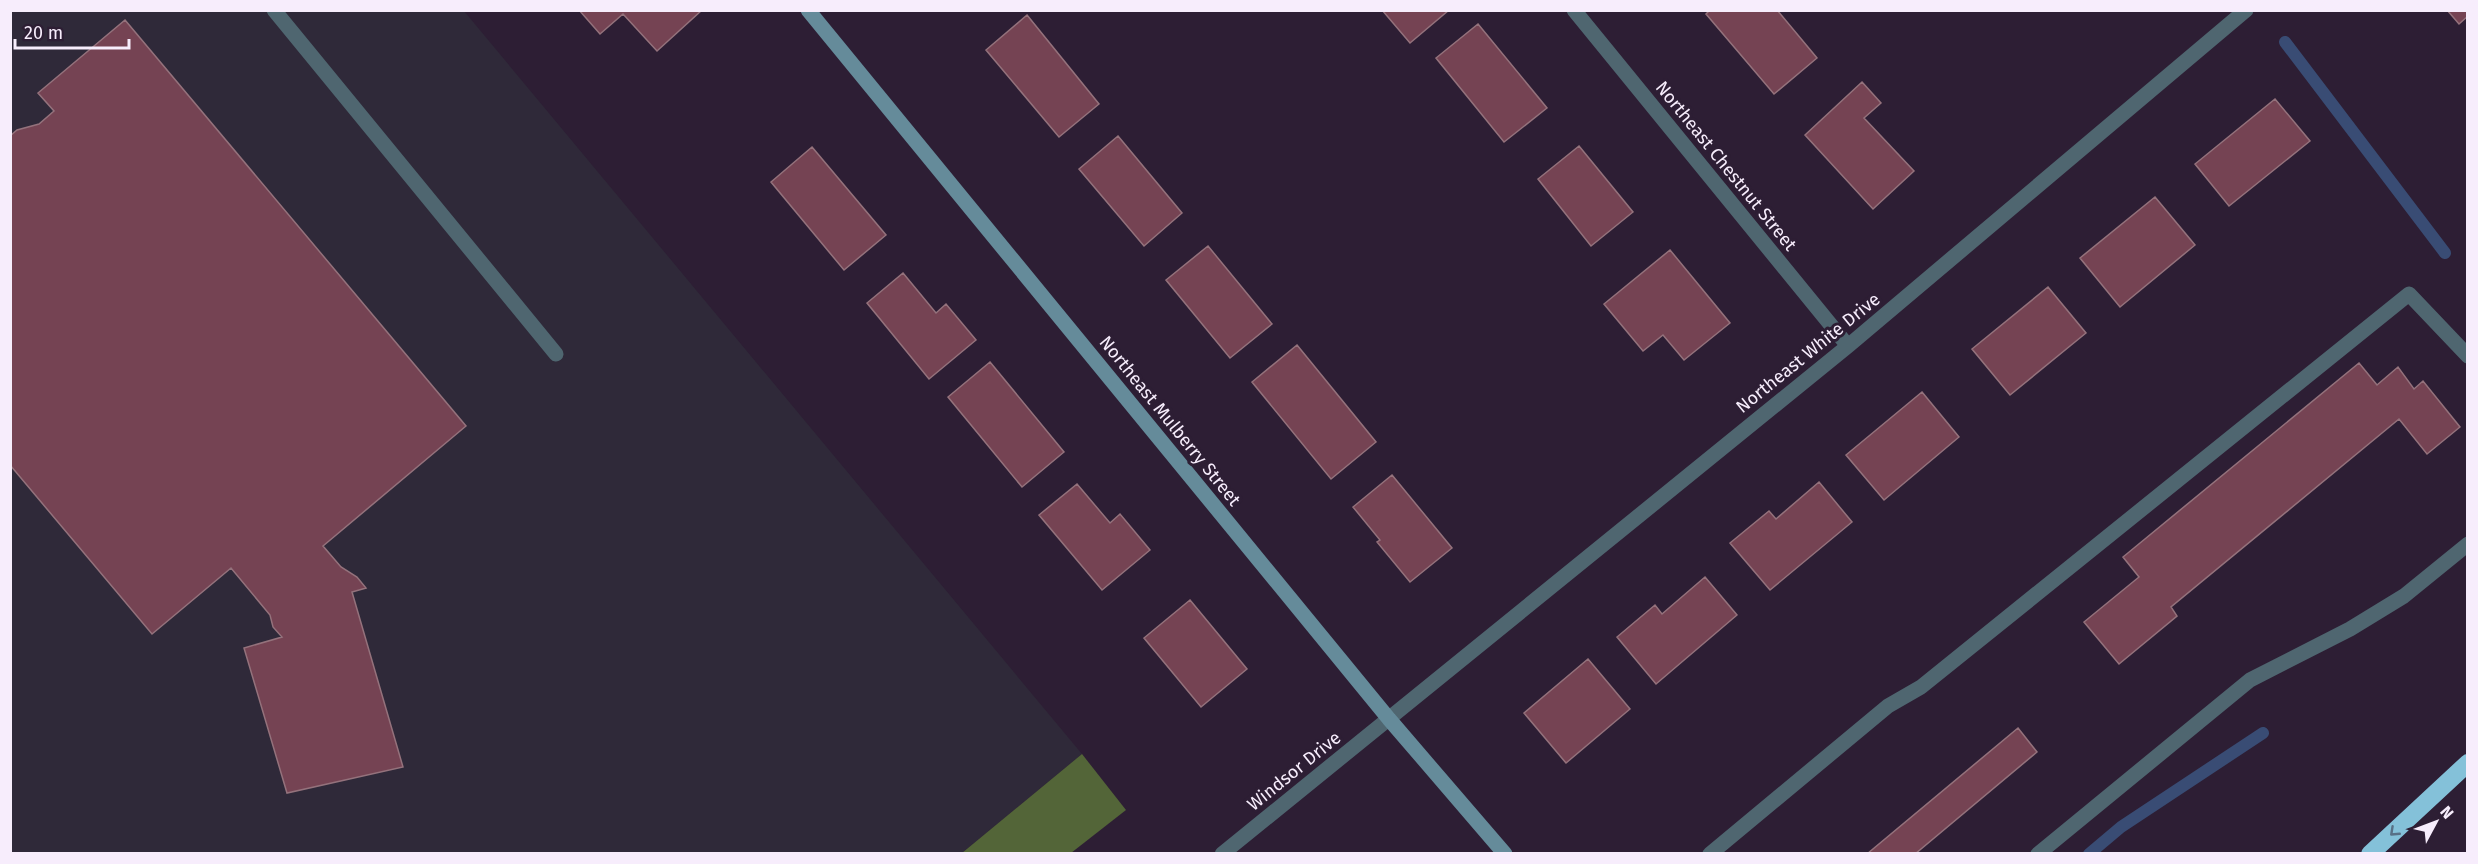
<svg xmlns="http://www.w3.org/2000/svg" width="2478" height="864" font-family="'Fira Sans',sans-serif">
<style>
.education{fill:#2f2939}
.forest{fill:#536538}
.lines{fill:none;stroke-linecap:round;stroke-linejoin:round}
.stream{stroke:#394c74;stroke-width:12}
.building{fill:#754353;stroke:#94727c;stroke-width:1.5}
.lane{stroke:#4f6670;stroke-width:15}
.street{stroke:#4f6670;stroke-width:15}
.secondary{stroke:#658b9a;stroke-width:15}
.highway{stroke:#84c1d9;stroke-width:18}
.oneway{stroke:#587086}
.labels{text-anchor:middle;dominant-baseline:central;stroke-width:6;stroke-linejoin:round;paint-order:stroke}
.street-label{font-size:18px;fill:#f7edfc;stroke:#2d1e34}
</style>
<rect width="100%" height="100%" fill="#2d1e34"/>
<path class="education" d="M10,11H464L1082,754L962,853H11Z"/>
<path class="forest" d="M1082,754L1126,810L1071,853H962Z"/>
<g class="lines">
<path class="stream" d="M2285,42L2445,253
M2089,854L2121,827L2263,733"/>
</g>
<path class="building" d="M579,10H702L657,51L623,14L600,34Z
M1382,10H1449L1410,43Z
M1710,10H1777L1817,58L1774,94L1706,14Z
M2447,10H2468V16L2459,24Z
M1027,15L1099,104L1059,137L986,50Z
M125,20L466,426L323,546L341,567L357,577L366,588L352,592L403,767L287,793L244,648L282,637L273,627L270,615L231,568L152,634L10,465V136L17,130L39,124L54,111L38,93Z
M1478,24L1547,108L1504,142L1436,58Z
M1862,82L1881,103L1864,118L1914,171L1873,209L1805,135Z
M2275,99L2310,141L2229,206L2195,164Z
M1118,136L1182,213L1144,246L1079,169Z
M1579,146L1633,212L1591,246L1538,179Z
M812,147L886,235L844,270L771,182Z
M2155,197L2195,245L2120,307L2080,258Z
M1208,246L1272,324L1230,358L1166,280Z
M1670,250L1730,323L1684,360L1663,335L1643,351L1604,304Z
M903,273L936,313L946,304L976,340L929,379L867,303Z
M2048,287L2086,333L2010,395L1972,349Z
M1297,345L1376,442L1331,479L1252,382Z
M990,362L1064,452L1022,487L948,397Z
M2359,363L2377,385L2398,367L2414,389L2423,381L2460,427L2427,454L2399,419L2171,607L2177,616L2119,664L2084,622L2139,577L2123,557Z
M1922,392L1959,437L1884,500L1846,455Z
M1392,475L1452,548L1410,582L1377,542L1380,540L1353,507Z
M1819,482L1852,522L1770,590L1730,543L1769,511L1776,519Z
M1077,484L1110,523L1120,514L1150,550L1102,590L1039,515Z
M1705,577L1737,615L1656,684L1617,637L1655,605L1662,614Z
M1190,600L1247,669L1201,707L1144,638Z
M1588,659L1630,709L1566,763L1524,713Z
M2018,728L2037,752L1915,854H1867Z"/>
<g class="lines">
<path class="lane" d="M274,10L556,354
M1710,854L1888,706L1921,687L2409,294L2468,356
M2038,854L2250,680L2350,629L2404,596L2468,544"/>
<path class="street" d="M1574,10L1848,346
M1222,854L1848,346L2246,10"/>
<path class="secondary" d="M808,10L1389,719L1505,854"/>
<path class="highway" d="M2370,854L2468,763"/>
</g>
<defs><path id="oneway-chevron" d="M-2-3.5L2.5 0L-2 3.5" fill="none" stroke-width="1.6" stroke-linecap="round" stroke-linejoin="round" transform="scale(1.5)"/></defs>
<use class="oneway" href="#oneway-chevron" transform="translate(2394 832) rotate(137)"/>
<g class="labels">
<g class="street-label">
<text transform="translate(1726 166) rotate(51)">Northeast Chestnut Street</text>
<text transform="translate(1808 353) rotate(-39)">Northeast White Drive</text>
<text transform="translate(1170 421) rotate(51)">Northeast Mulberry Street</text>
<text transform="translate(1294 771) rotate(-39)">Windsor Drive</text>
</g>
</g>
<rect width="2478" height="864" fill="none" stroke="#f7edfc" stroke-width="24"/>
<g transform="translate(2436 822) rotate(49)" stroke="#2d1e34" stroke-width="4.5" paint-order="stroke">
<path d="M0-4.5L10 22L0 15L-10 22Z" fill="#f7edfc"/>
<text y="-9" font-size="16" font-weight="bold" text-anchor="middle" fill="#f7edfc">N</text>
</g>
<path d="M15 39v9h114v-9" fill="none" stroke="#f7edfc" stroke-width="3"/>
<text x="24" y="39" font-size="18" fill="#f7edfc" stroke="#2d1e34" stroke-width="4.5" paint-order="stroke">20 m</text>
</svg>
